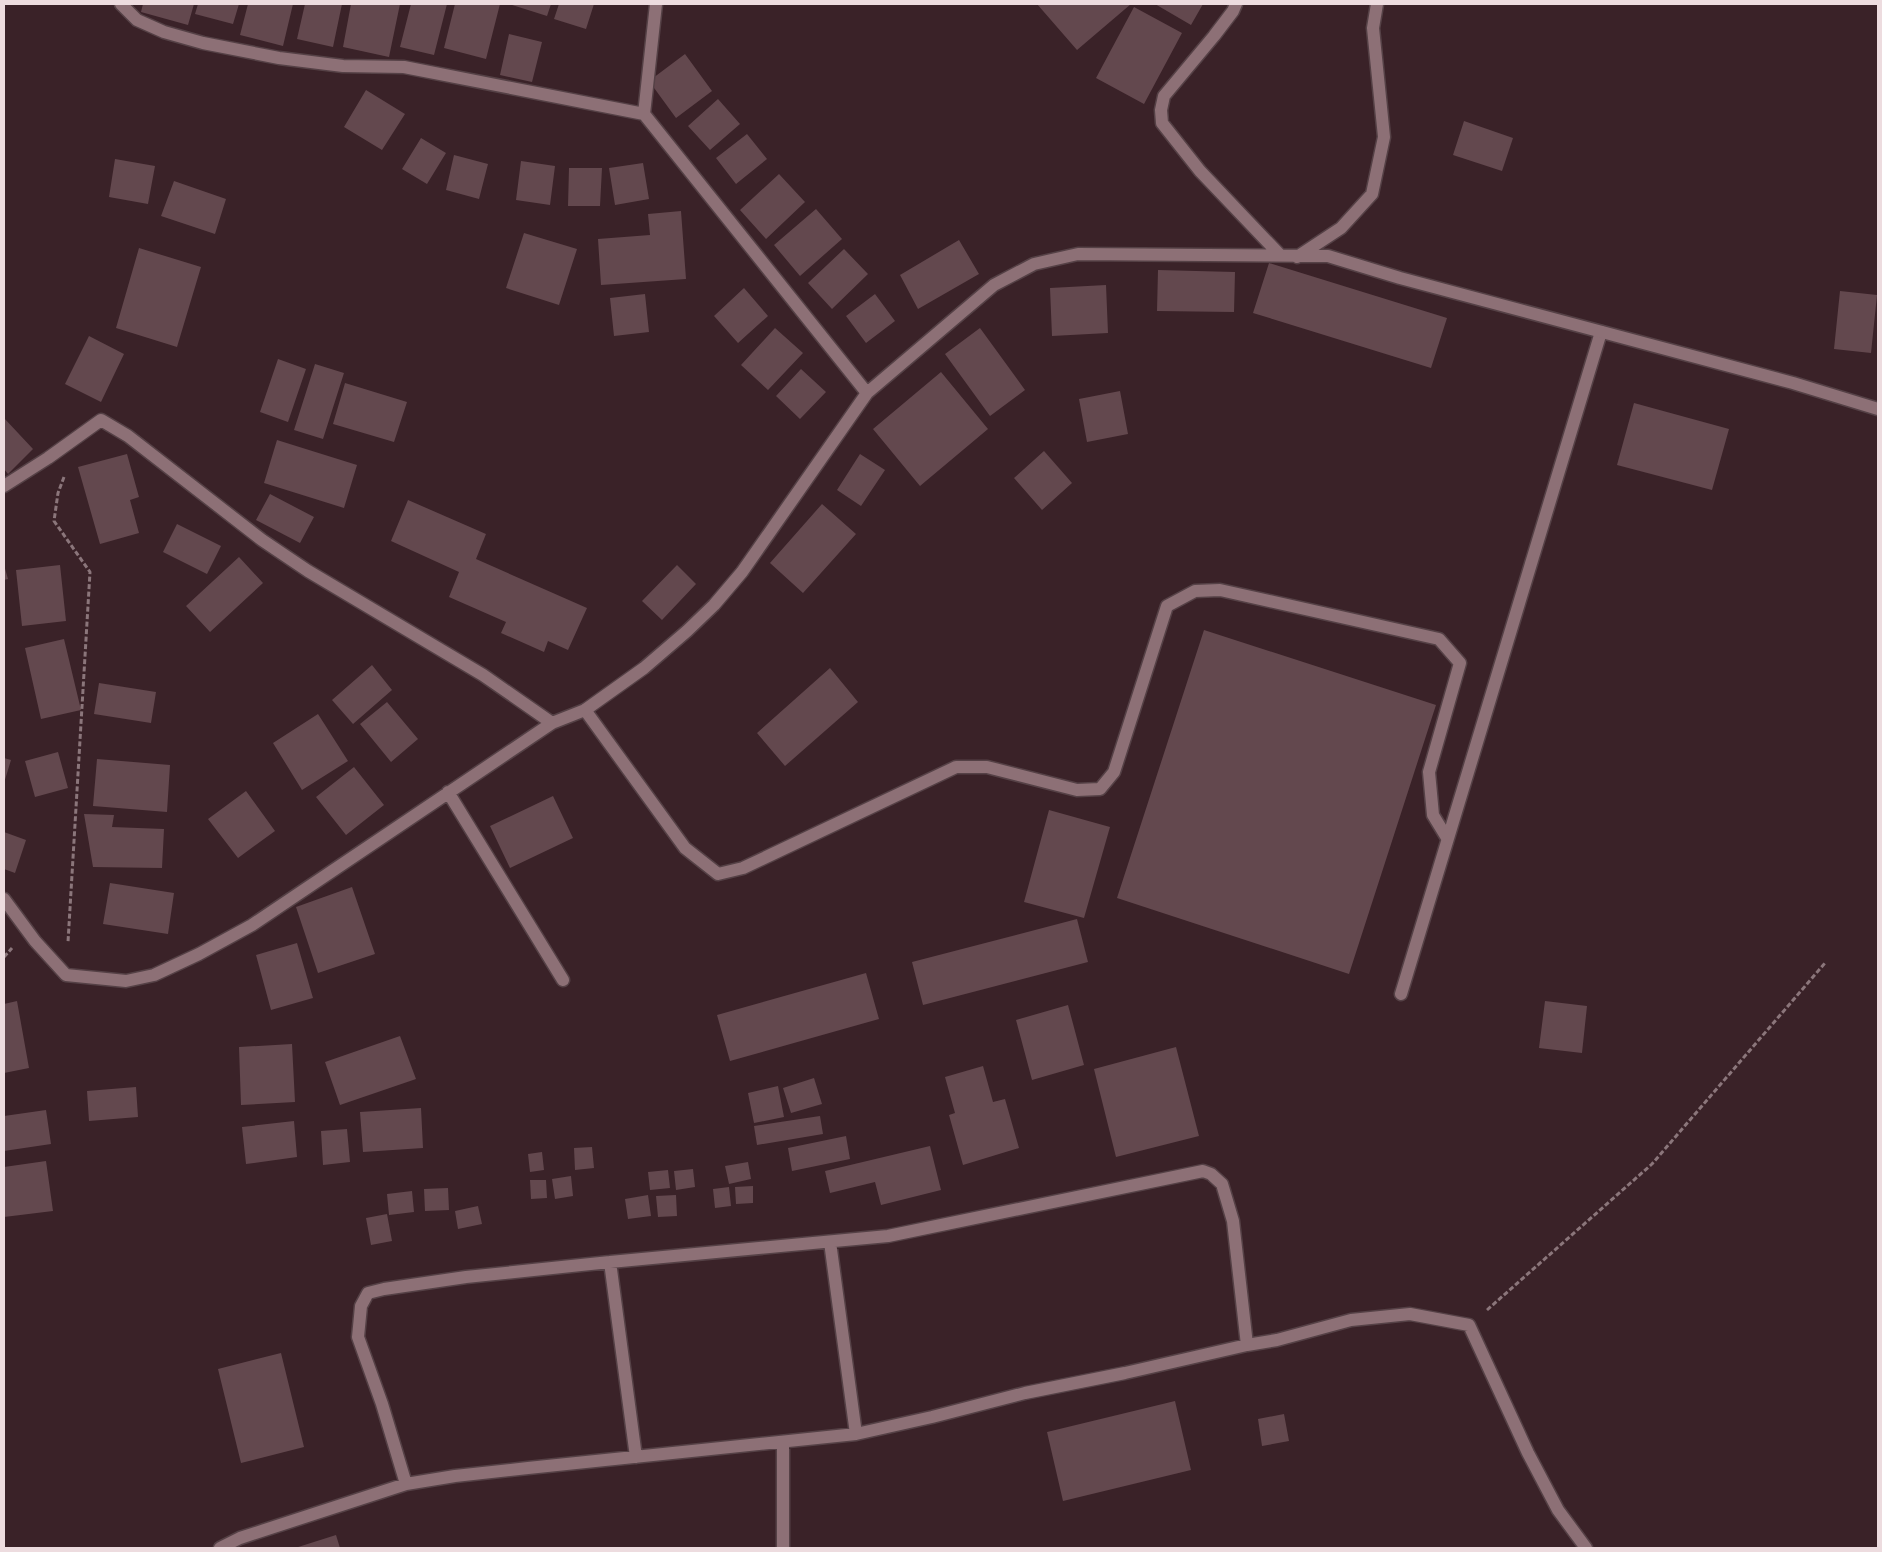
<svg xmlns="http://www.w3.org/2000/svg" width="1882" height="1552" font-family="Signika,sans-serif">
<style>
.building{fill:#63484e}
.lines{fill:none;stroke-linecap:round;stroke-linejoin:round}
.service-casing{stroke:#554146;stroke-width:15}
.minor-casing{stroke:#554146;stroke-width:15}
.path{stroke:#8b767b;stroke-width:3;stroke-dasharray:5 2.5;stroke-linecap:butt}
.service{stroke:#8d7076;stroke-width:12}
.minor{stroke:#8d7076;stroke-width:12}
</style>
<rect width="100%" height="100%" fill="#3a2228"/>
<path class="building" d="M143,4H194L188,25L141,12Z
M198,4H239L233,24L195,14Z
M248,4H293L283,46L240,35Z
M305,4H342L333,47L297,39Z
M351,4H400L389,57L343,47Z
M411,4H447L434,55L400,47Z
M455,4H500L486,59L444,48Z
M509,4H551L547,16Z
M559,4H594L586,29L554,19Z
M1037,4H1131L1077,50Z
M1155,4H1203L1191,25Z
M1134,7L1182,33L1144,104L1096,78Z
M509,34L542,42L532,82L500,75Z
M685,54L712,91L676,118L649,81Z
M366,90L405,114L382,150L344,127Z
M718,99L740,124L710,150L688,126Z
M1464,121L1513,138L1502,171L1453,155Z
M747,134L767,159L736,184L716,158Z
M421,138L446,153L427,184L402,169Z
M454,155L488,164L479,199L446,190Z
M115,159L155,166L148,204L109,197Z
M521,161L555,166L550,205L516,200Z
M643,163L649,199L615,205L609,168Z
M569,168H602L600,206H568Z
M779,174L805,202L766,239L740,210Z
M174,181L226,199L215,234L161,216Z
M816,209L842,239L800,276L774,245Z
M681,211L686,279L601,285L598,239L650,235L648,214Z
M524,233L577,249L559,305L506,288Z
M959,240L979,274L918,309L900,275Z
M139,248L201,267L177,347L116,328Z
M844,249L868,274L832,309L808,283Z
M1269,263L1447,318L1431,368L1253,313Z
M1158,270L1235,272L1234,312L1157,311Z
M1106,285L1108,333L1052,336L1050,288Z
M744,288L768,316L738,343L714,316Z
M1840,291L1877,295L1871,353L1834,349Z
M645,294L649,332L614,336L610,298Z
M875,294L895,321L866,343L846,316Z
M775,328L803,353L768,390L741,365Z
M980,328L1025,390L990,416L945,354Z
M89,336L124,354L101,402L65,384Z
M278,359L306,369L288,422L260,412Z
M315,364L344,373L323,439L294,430Z
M801,369L826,392L800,419L776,396Z
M941,372L988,429L920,486L873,429Z
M345,383L407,402L394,442L333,424Z
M1120,391L1128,434L1087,442L1079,399Z
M1634,403L1729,429L1712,490L1617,465Z
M4,418L33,449L8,474L4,469Z
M277,440L357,465L344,508L264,483Z
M1044,451L1072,483L1042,510L1014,478Z
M127,454L139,497L130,500L139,533L100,544L78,467Z
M860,454L885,470L861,506L837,490Z
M270,494L314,517L300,543L256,520Z
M408,500L486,534L476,559L587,608L568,650L548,641L544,652L501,633L506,622L449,597L459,572L391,541Z
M822,504L856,534L803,593L770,563Z
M177,524L221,546L207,574L163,552Z
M239,557L263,583L210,632L186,606Z
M4,565L8,579L4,580Z
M60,565L66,621L22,626L16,570Z
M677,565L696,584L662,620L642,601Z
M1204,630L1436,705L1349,974L1117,898Z
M64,639L81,710L41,719L25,648Z
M372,665L392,690L353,724L332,700Z
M830,668L858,702L785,766L757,733Z
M99,683L156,692L151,723L94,714Z
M387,702L418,739L391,762L360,724Z
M318,714L348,761L302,790L273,743Z
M58,752L68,788L35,797L25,761Z
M4,758L11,760L4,783Z
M97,759L170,765L167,812L93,806Z
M354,767L384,805L346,835L316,797Z
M246,791L275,831L238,858L208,819Z
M553,796L573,838L510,868L490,826Z
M1049,810L1110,827L1084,918L1024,902Z
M84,814L114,815L112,827L164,829L162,868L93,867Z
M4,832L26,840L15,873L4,869Z
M110,883L174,893L168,934L103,924Z
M352,887L375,954L318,973L296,907Z
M1077,919L1088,962L923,1005L912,962Z
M297,943L313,998L271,1010L256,955Z
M866,973L879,1019L730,1061L717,1015Z
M17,1001L29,1068L4,1073V1004Z
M1545,1001L1587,1006L1582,1053L1539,1048Z
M1068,1005L1084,1065L1032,1080L1016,1020Z
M400,1036L416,1079L340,1105L325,1062Z
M292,1044L295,1102L241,1105L239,1047Z
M1176,1047L1199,1136L1116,1157L1094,1069Z
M983,1066L993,1102L1005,1099L1019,1148L963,1165L949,1115L955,1113L945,1077Z
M814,1078L822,1104L791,1113L783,1088Z
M778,1086L784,1117L754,1123L748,1093Z
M136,1087L138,1117L89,1121L87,1091Z
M421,1108L423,1148L363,1152L360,1112Z
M46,1110L51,1144L4,1151V1116Z
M820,1116L823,1134L757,1145L754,1126Z
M294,1121L297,1157L246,1164L242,1127Z
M347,1129L350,1162L323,1165L321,1131Z
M846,1136L850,1159L792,1171L788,1148Z
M930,1146L941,1190L881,1205L875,1182L830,1193L825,1171Z
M592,1147L594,1168L575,1170L574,1148Z
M542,1152L544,1170L530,1172L528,1154Z
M46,1161L53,1211L4,1217V1167Z
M748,1162L751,1179L729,1184L725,1166Z
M693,1169L695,1187L676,1190L674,1171Z
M668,1170L670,1188L650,1190L648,1172Z
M571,1176L573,1196L555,1199L552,1179Z
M530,1180H546L547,1198L531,1199Z
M753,1186V1203L736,1204L735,1187Z
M729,1187L731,1206L715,1208L713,1189Z
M448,1188L449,1210L425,1211L424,1189Z
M412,1191L414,1212L389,1215L387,1194Z
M648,1195L651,1216L628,1219L625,1199Z
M676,1195L677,1216L658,1217L656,1196Z
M478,1206L482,1224L458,1229L455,1211Z
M387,1214L392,1241L371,1245L366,1218Z
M281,1353L304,1447L241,1463L218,1369Z
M1175,1401L1191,1470L1063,1501L1047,1432Z
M1284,1414L1289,1441L1262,1446L1258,1419Z
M336,1535L340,1548H295Z"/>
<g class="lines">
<g class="service-casing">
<path id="service" d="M585,710L685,848L718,874L743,868L956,767H987L1077,790L1100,789L1114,772L1167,606L1195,591L1220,590L1439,639L1460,663L1429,772L1433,815L1447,838
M1401,994L1601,332"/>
</g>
<g class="minor-casing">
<path id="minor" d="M121,4L137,20L164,32L203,43L279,58L343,66L404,67L644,114
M656,4L644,114L867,393
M1236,4L1233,11L1214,36L1164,96L1161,110L1162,123L1200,171L1280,255
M1297,257L1341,228L1372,194L1384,137L1373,28L1377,4
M4,486L48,458L101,420L128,436L262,540L308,571L483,675L552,723
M448,792L563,980
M4,899L35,941L66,975L126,981L154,975L199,954L252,925L552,723L585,710L644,668L687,631L714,605L742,572L867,393L994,285L1034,264L1078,254L1328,256L1400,278L1793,383L1878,409
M830,1242L856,1434
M610,1262L636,1457
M406,1484L382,1404L358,1337L361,1306L368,1293L384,1289L466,1277L610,1262L888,1236L1203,1171L1211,1174L1222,1184L1233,1221L1247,1345
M220,1548L240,1538L406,1484L455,1476L528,1468L856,1434L932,1417L1025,1393L1125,1373L1247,1345L1277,1340L1351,1320L1410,1314L1469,1325L1528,1453L1558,1510L1586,1548
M783,1548V1442"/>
</g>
<path class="path" d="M64,477L58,493L54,521L90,572L68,942
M4,957L12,948
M1487,1310L1652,1164L1825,963"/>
<use href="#service" class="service"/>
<use href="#minor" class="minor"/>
</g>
<rect width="1882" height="1552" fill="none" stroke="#eddcdf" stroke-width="10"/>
</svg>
